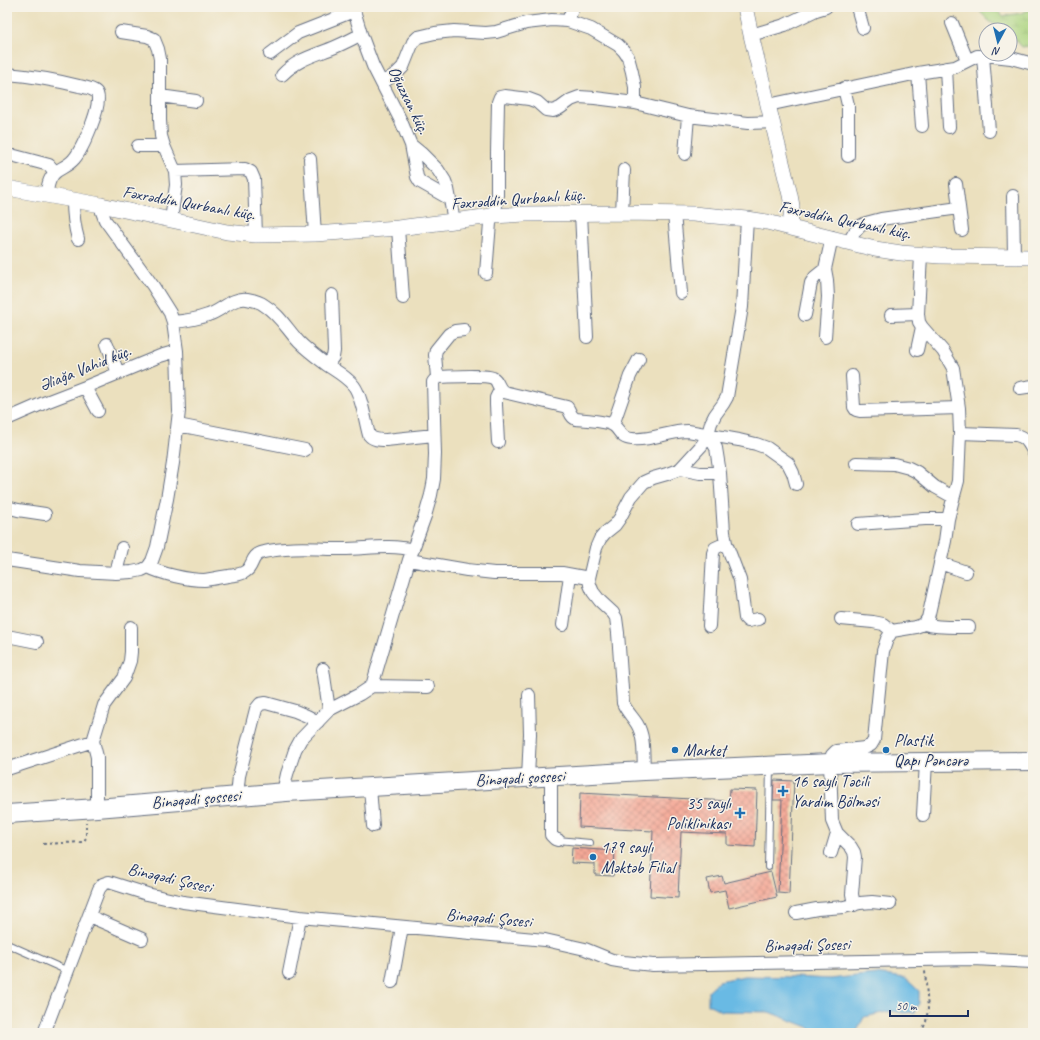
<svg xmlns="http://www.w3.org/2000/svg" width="1040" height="1040" font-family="Caveat,sans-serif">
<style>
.wetland{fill:url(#wetland-marsh);stroke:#63826e}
.water{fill:#69bae4;stroke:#4274a1}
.building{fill:url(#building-cross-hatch)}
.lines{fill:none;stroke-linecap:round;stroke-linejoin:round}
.service-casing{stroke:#646d80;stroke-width:8}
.minor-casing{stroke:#646d80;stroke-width:14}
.tertiary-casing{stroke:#646d80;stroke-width:16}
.secondary-casing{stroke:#646d80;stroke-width:20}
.path{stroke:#646d80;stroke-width:2;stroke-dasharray:3 3;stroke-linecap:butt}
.service{stroke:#fff;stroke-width:6}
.minor{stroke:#fff;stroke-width:12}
.tertiary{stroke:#fff;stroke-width:15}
.secondary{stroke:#fff;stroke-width:18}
.poi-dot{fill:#1f6fb2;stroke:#f7f3e8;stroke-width:1.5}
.labels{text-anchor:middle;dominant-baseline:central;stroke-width:3;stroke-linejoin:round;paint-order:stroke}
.street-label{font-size:17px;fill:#1b2f5e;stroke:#f7f3e8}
.poi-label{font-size:17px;fill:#1b2f5e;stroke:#f7f3e8;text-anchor:start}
</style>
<defs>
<pattern id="wetland-marsh" width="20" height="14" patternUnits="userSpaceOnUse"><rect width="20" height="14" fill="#abd47f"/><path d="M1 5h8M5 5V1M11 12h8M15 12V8" fill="none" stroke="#93b670"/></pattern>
<pattern id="building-cross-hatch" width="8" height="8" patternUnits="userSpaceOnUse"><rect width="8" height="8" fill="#f5a997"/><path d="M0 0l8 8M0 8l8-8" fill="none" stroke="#c68a7e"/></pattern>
</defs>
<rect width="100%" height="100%" fill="#f7f3e8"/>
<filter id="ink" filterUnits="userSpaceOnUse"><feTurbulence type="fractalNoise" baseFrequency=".025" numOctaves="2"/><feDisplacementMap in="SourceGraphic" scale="8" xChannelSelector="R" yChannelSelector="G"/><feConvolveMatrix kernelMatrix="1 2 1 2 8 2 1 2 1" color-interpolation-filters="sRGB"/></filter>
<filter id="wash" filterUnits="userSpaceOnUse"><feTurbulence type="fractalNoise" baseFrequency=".012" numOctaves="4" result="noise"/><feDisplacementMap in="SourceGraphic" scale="16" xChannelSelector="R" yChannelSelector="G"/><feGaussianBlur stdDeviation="0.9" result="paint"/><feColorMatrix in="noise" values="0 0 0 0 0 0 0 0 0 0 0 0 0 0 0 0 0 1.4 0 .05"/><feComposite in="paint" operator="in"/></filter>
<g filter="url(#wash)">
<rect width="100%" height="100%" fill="#ebe0be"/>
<path class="wetland" d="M977,7H995L1003,16L1022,13L1033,8V34L1030,46L1022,47L1010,33V30C997,30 983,17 977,7Z"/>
<path class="water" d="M875,974L905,978L919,991V1003L915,1012L904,1013L891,1011L864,1017L856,1033H815L808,1027L769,1012L722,1011L708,1004V991L719,981L745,976L794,977L830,979Z"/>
<g id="blocks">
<path class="building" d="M774,780L794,781L789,894L778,893L782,800H773Z
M730,789L757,790L755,847L727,845V834L681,832L678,898L650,896L653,831L579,827L580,793L729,801Z
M572,848L615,851L613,876L595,875V864L571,863Z
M771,872L777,897L729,908L725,890L710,893L707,879L722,876L724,883Z"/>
</g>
</g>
<g filter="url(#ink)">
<use href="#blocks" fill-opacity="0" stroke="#646d80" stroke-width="1"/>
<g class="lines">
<g class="service-casing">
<path id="service" d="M558,840L590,843
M768,867L770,766
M7,944L68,971"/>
</g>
<g class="minor-casing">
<path id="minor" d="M353,7L361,34L373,66L401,121L411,145L422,154L438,170L445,181L448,189L454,221
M857,7L863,28
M568,21L573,7
M952,23L967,60
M121,32L147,36L154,39L158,49L160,59V120L161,136L164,146L175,171L176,185L171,220
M751,35L785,25L816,10L826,7
M270,54L298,33L354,11
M983,56L989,131
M946,68L949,127
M918,73L922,126
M7,74C31,76 55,80 79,86C84,87 92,88 96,92C105,101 82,150 74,159C69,165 63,167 57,171C49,176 48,186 46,195
M282,75C297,59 316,55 335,47C344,43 353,39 361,34
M382,83L397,73L403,67L413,42L418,37L435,33L454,31L486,33L496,32L526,23L552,20L568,21L591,29L618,45L624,51L628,57L632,72L635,87V103
M844,88L848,105V156
M160,96L196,101
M768,105L918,73L955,67L977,56H993L1011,58L1033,64
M411,145L417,177L420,182L450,199
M138,146H164
M685,154L688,116
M15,156L49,165L55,172
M310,159L315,234
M175,171L245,169L251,172L254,179L256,235
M956,184L962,230
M1013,196L1014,257
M73,200C73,215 74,225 78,239
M581,213L587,337
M622,213L624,170
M674,213L681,293
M398,228L403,298
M849,242L854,233L860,226L866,223L881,219L959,208
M486,273L490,223L496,206L497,195V152L498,102L500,97L505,96L529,99L537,102L546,110L553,111L560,108L571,100L579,97L595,98L635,103L688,116L748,123L773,122
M805,315L811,283L815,277L825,269
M891,315L918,314
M173,322C185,321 197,319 208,315C222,311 232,297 247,299C253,300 259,301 264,305C279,314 287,329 299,342C308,351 318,358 327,365C336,371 347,377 354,386C362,397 365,421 369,435C373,440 379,440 386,440L434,435
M825,337L828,297L827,280L825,269L832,237
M107,344L118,373
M917,350L922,327
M327,365L333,357L334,351L332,295
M852,376L854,407L856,410L860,411L959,408
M437,377L435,355L436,350L449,334L455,331L464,330
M85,387L98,411
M1020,388L1033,386
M7,419L46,402L85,387L160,356L177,351
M178,425L305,450
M613,425L630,376L639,359
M960,433L1016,435C1026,437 1028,442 1033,451
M708,434L716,448L720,473L724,532L726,543L740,580L745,618L748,621L758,619
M498,442L496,405V398L500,390
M856,463L894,464L909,468L917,472L935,487L953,497
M680,469L700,473H720
M7,507L18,510L45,514
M858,524L925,519H948
M7,560L80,571L116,573L132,572L142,570L148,567L152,561L157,547L167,499L173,463L179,411L177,351L173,322L170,313L153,286L105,220L102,212L101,205
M409,560L467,570L494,573H562L589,578
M940,563L966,572
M148,567C162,574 188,580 204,580C212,579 221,577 229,576C234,575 241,575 246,571C254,566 250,555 264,552C289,546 317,549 343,549C366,549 390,544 413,550
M116,573L122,548
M841,619L873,622L883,624L892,631
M924,624C939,628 954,627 969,627
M563,625L570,575
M709,626L713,553L715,548L726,543
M7,636L37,642
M323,669L329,710
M372,686L428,687
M7,769L93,741
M644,771C643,756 645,737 637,724C632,716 626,711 623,703L618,633L616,618L613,613L600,601L593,592L590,585L589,578L596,548L600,539L605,533L615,525L620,518L631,497L644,482L653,478L667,474L680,469L702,445L708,434L711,423L715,415L723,404L727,397L742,307L747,219
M551,776V835L555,839L558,840
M528,778L530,734L529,695
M370,787L373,826
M286,792L285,783L287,774L295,750L301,739L329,710L360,694L372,686L409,560L425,516L431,495L434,479L435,454L433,382L437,377C448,377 485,374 493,378C499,381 497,388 504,392L567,407C571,412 570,417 576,419C585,420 606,421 613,425C621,430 619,438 632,439C651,441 669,431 688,431L739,440L756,444L767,448L788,463L793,473L796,484
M238,796V786L239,776L256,709L260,704L266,703L295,711L307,716L318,722
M97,808V757L93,741L104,705L124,678L130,661L131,652V627
M923,815L926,762
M831,853L837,833
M854,905L852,894L855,857L854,852L851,847L837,833L832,821L830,763L832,755L836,751L865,748L871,745L874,740L883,651L887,639L892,631L916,627L924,624L928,618L945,541L948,519L952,503L958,481L960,433L959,408L953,368L943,351L922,327L919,322L918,314L921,255
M796,913L817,909L844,907L860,903L872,902L890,904
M89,916L142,939
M289,973L300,917
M392,982L402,927
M44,1033L99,889L103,884L109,882L147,894L183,902L300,917L545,940L585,949L612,960L624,962L653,965L974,959L1033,962"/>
</g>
<g class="tertiary-casing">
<path id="tertiary" d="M745,7L751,35L790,195L792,206L790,227
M7,188L101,205L227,232L256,235L315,234L398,228L492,216L526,214L622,213L693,214L747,219L767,222L875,249L901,253L940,256L1033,257"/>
</g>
<g class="secondary-casing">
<path id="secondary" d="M7,814L97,808L286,792L644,771L830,763L1033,761"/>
</g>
<path class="path" d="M43,844L83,842L86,838V822
M921,1033L926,1022L928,1009L925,971"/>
<use href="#service" class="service"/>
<use href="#minor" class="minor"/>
<use href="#tertiary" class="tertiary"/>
<use href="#secondary" class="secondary"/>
</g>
</g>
<g class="poi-dot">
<circle cx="675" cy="750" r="4"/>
<circle cx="886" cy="750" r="4"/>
<path d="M781 785h4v4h4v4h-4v4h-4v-4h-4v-4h4z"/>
<path d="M738 807h4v4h4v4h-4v4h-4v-4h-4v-4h4z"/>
<circle cx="593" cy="857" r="4"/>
</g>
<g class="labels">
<g class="street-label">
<text transform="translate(409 100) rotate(64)">Oğuzxan küç.</text>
<text transform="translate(518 199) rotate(-4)">Fəxrəddin Qurbanlı küç.</text>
<text transform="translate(189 203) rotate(10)">Fəxrəddin Qurbanlı küç.</text>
<text transform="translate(845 220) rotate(12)">Fəxrəddin Qurbanlı küç.</text>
<text transform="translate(85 368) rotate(-22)">Əliağa Vahid küç.</text>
<text transform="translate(520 778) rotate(-3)">Binəqədi şossesi</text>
<text transform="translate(196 799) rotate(-5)">Binəqədi şossesi</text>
<text transform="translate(170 878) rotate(13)">Binəqədi Şosesi</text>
<text transform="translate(489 918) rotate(5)">Binəqədi Şosesi</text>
<text transform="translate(807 945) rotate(-1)">Binəqədi Şosesi</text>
</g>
<g class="poi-label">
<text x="894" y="740">Plastik<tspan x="894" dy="20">Qapı Pəncərə</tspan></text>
<text x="683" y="750">Market</text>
<text x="792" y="781">16 saylı Təcili<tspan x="792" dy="20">Yardım Bölməsi</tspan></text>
<text x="731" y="803" text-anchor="end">35 saylı<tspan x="731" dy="20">Poliklinikası</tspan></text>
<text x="601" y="847">179 saylı<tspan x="601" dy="20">Məktəb Filial</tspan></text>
</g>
</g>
<rect width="1040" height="1040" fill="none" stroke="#f7f3e8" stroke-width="24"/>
<g transform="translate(998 42) rotate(187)"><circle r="19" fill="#f7f3e8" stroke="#9fa5b1"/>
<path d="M0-3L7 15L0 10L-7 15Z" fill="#1f6fb2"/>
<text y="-6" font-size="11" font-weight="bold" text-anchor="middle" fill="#1b2f5e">N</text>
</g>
<path d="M890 1010v6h78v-6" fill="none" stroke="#1b2f5e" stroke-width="2"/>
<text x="896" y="1010" font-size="12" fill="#1b2f5e" stroke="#f7f3e8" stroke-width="3" paint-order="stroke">50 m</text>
</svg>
